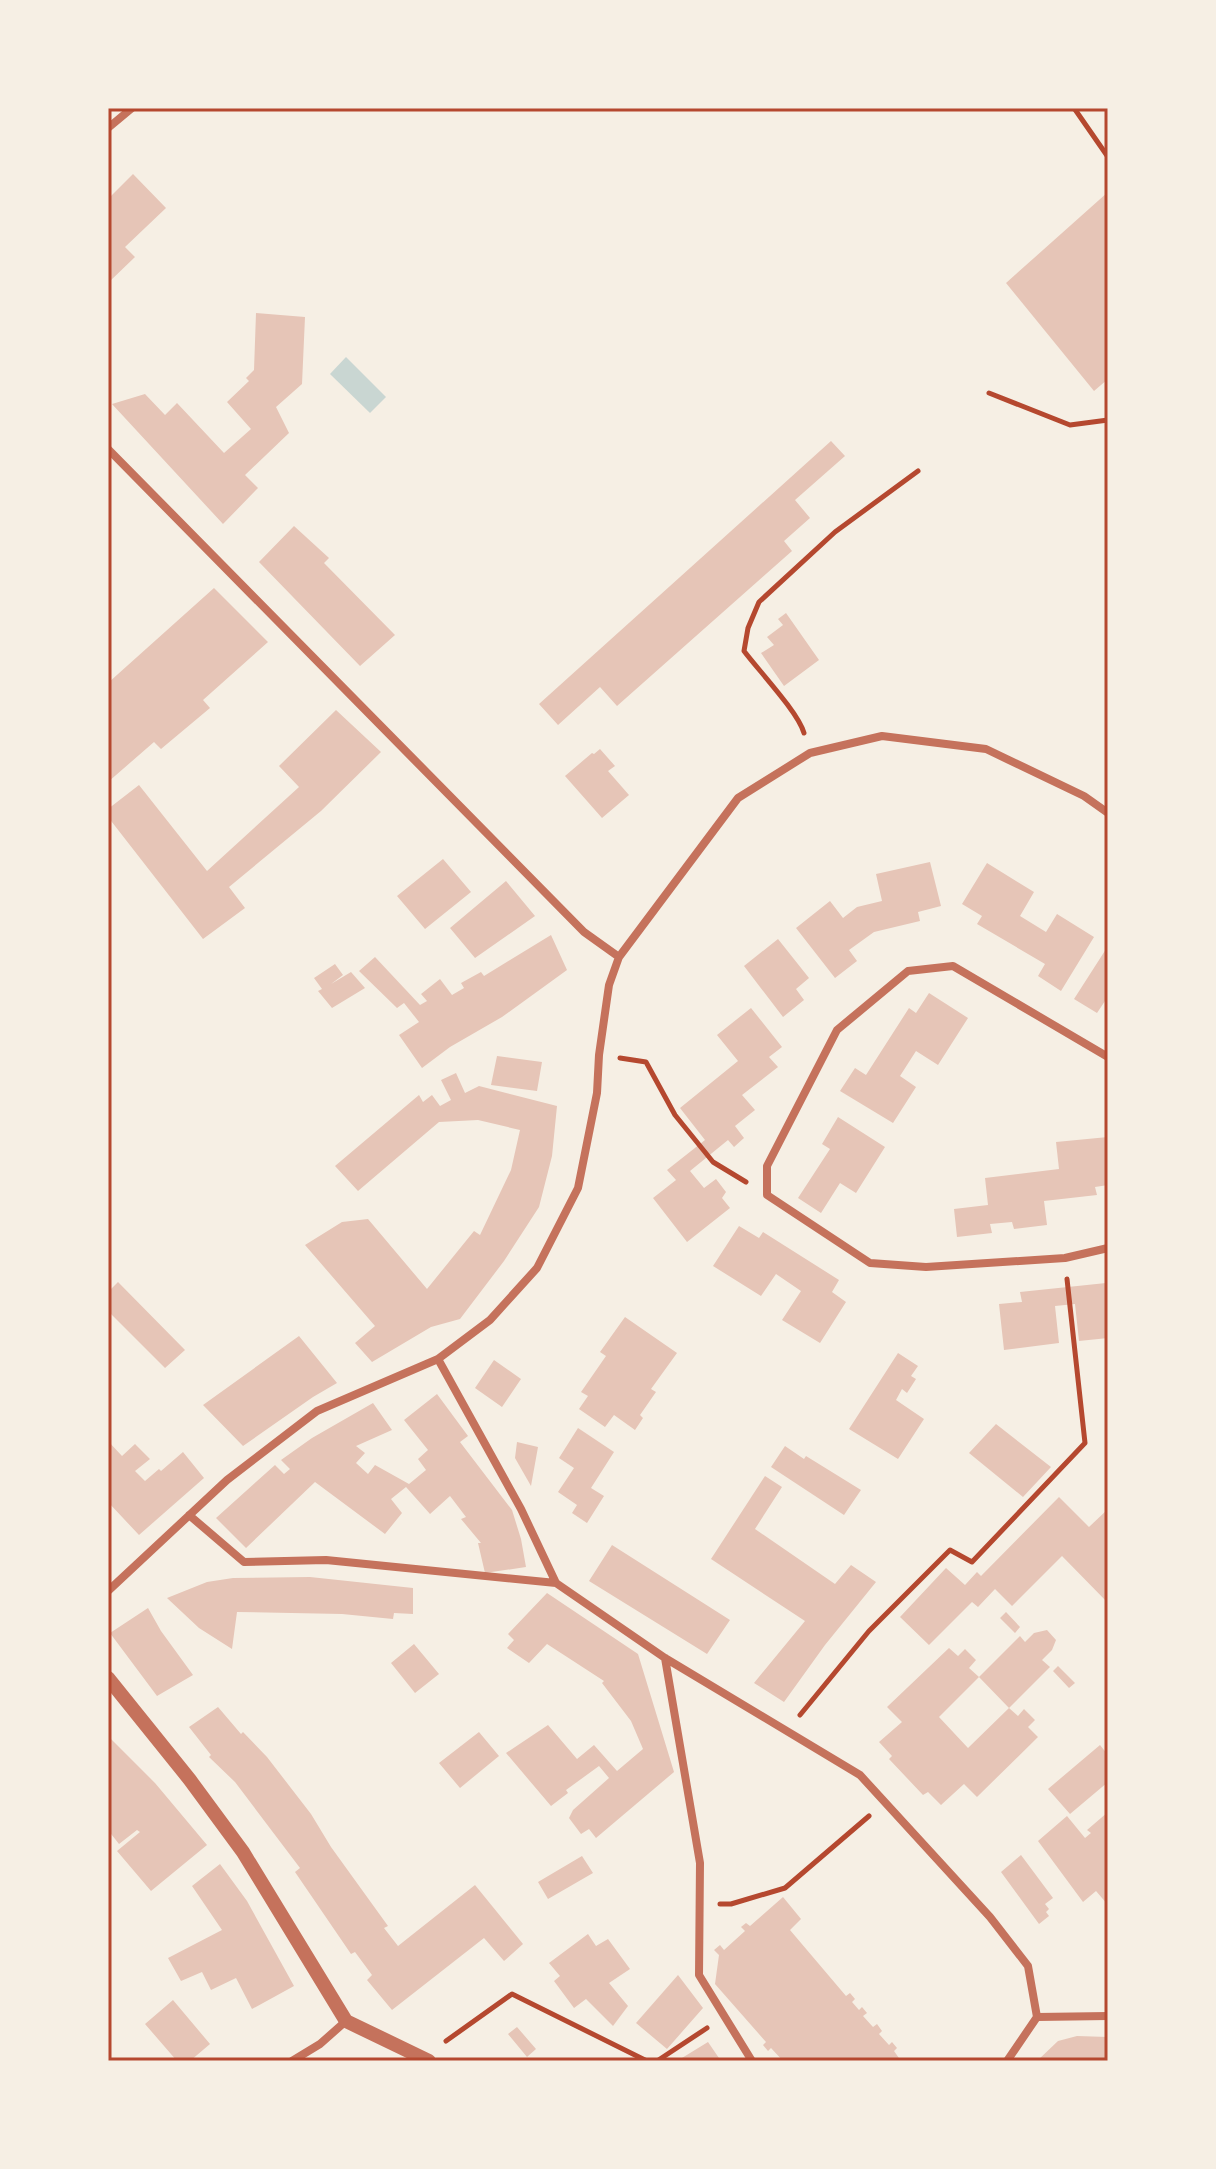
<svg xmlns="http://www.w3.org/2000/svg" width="1216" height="2169" font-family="'Crimson Pro',serif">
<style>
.water{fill:#c9d6d2}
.building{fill:#e6c5b7}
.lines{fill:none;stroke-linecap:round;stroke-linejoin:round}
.path{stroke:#b5482f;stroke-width:5}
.minor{stroke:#c5725c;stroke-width:8}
.tertiary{stroke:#c5725c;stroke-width:14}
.neatline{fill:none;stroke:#b5482f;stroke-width:3}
</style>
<rect width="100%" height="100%" fill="#f6efe4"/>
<path class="water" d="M346,357L386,397L370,413L330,374Z"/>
<path class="building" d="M133,174L166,208L125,247L135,257L108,283V199Z
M1108,192V379L1094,391L1006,283Z
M256,313L305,317L302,384L276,407L289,433L245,475L258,488L223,524L112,404L145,394L165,415L177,403L224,453L251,429L227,402L249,381L246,378L254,370Z
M831,441L845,456L795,500L810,518L784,541L792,551L617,706L600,687L558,725L539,704Z
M294,526L329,558L324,563L395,635L360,666L259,562Z
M214,588L268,642L203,700L210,708L161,749L154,742L108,782V683Z
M786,613L819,660L784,686L761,653L774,645L767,637L783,625L778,619Z
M336,710L381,752L321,811L229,887L245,908L203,939L108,817V809L139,785L207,871L299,787L279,766Z
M600,749L615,766L608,771L629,795L602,818L565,776L592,753L594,754Z
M443,859L471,892L425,929L397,896Z
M930,862L941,906L918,912L920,921L874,932L849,950L857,961L835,978L796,928L830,901L843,918L857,907L882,901L876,874Z
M987,863L1034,892L1020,916L1046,932L1057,914L1094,937L1061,991L1038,976L1045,964L977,924L982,916L962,904Z
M506,881L535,916L475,958L450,928Z
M551,935L567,970L502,1017L450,1047L422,1068L399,1035L419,1022L404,1003L397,1008L359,971L375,957L420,1005L427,1001L421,994L440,979L452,995L464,988L461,983L481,972L484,976Z
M778,939L809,978L796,989L804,1000L783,1017L744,966Z
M1108,946V1003L1105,1001L1097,1013L1074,999Z
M335,964L343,975L331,984L351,972L365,988L332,1008L318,991L322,989L314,978Z
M929,993L968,1018L938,1065L916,1051L900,1076L916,1087L893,1123L840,1091L855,1068L866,1075L909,1008L916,1013Z
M751,1008L782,1047L769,1057L778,1067L742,1095L755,1110L735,1126L744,1138L734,1147L728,1140L690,1171L704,1188L716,1179L726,1192L722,1198L730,1208L687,1242L653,1198L676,1180L667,1170L705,1140L680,1108L738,1061L717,1035Z
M497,1056L542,1062L537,1091L491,1085Z
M456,1073L465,1093L479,1086L557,1106L552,1156L539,1207L504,1261L460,1319L431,1327L372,1362L355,1343L375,1326L305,1245L342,1222L368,1219L427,1289L474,1231L480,1235L511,1170L520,1130L478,1120L439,1122L358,1191L335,1166L419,1095L423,1102L432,1095L440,1106L451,1100L441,1080Z
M838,1117L885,1147L856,1193L840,1183L821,1213L798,1198L830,1149L822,1144Z
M1108,1137V1185L1095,1187L1097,1195L1044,1201L1047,1225L1014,1229L1012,1222L990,1224L992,1233L957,1237L954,1209L988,1205L985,1178L1059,1169L1056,1142Z
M739,1226L759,1238L763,1232L839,1280L832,1292L846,1302L820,1343L782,1320L801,1291L776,1274L761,1296L713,1266Z
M118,1282L185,1350L165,1368L108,1311V1292Z
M1106,1283L1108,1290V1338L1079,1341L1075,1304L1055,1306L1059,1343L1004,1350L999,1304L1022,1302L1020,1292Z
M625,1317L677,1353L651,1389L656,1392L640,1415L643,1418L635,1430L614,1415L605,1427L579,1409L588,1396L581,1392L606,1356L600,1352Z
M299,1336L337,1383L313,1397L243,1446L203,1405Z
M898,1353L918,1366L911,1376L916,1379L907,1393L902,1389L896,1400L924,1419L898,1459L849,1429Z
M494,1360L521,1379L502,1407L475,1388Z
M437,1394L468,1436L460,1442L512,1510L521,1539L526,1567L485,1573L478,1543H481L461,1519L466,1517L450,1496L430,1514L406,1487L391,1499L402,1513L385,1534L315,1482L246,1548L216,1518L275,1465L284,1474L290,1469L281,1460L312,1438L373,1403L392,1430L356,1446L365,1453L356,1463L368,1474L375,1465L409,1484L426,1470L418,1459L428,1450L404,1420Z
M996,1424L1051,1467L1023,1497L969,1453Z
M578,1428L614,1452L591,1488L604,1496L587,1523L572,1513L577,1505L558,1492L574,1468L559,1458Z
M108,1441L122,1456L135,1444L150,1459L135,1471L145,1481L159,1469L161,1471L183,1452L204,1478L139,1535L108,1502Z
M517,1442L538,1447L531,1486L515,1458Z
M785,1446L804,1459L806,1456L861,1490L844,1515L771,1467Z
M765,1476L782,1487L755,1529L835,1584L851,1565L876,1582L825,1645L784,1702L754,1683L805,1621L711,1559Z
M1059,1497L1089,1527L1108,1509V1603L1062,1556L1012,1606L995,1589L978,1607L972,1602L929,1645L900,1617L946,1568L965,1585L977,1572L981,1576Z
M612,1545L730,1620L707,1654L589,1581Z
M310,1577L413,1588V1614L394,1613L393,1619L342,1614L237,1612L232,1649L199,1628L167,1598L207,1582L233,1578Z
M547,1593L638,1654L674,1772L596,1838L589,1829L581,1834L569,1818L573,1810L609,1778L599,1766L566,1790L568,1793L551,1806L506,1753L548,1725L577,1759L594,1745L617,1771L643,1749L631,1721L602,1683L604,1681L547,1644L529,1663L507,1648L514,1640L508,1634Z
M148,1608L161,1631L193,1675L157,1696L110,1633Z
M1006,1612L1020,1627L1015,1633L1000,1618Z
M1047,1630L1056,1640L1052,1650L1042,1660L1050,1667L1009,1708L979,1677L1020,1636L1025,1642L1034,1633Z
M414,1644L439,1674L415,1693L391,1663Z
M949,1648L958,1656L965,1649L976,1660L969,1668L979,1677L939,1717L968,1748L1009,1708L1018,1716L1024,1709L1035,1720L1028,1727L1038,1737L977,1797L964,1784L941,1805L928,1792L923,1795L889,1759L892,1756L879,1742L902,1722L887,1707Z
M1058,1666L1075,1683L1069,1688L1053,1671Z
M218,1707L241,1734L243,1732L267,1757L311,1814L331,1847L388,1926L384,1928L398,1946L475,1885L523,1944L504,1961L484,1938L392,2010L367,1980L372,1975L355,1952L351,1954L295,1872L300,1868L235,1782L209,1757L211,1755L189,1727Z
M479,1732L499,1756L460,1788L439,1763Z
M108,1736L155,1783L207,1845L151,1891L117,1851L140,1832L137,1830L119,1844L108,1830Z
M1100,1745L1108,1755V1782L1070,1814L1048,1789Z
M1108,1812V1905L1096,1891L1083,1902L1038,1841L1067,1816L1085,1838L1091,1833L1087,1830Z
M1021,1855L1053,1898L1045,1904L1049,1909L1046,1912L1049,1916L1039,1924L1001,1872Z
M582,1856L593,1873L548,1899L538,1882Z
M220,1864L247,1901L294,1986L252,2009L236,1978L211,1990L202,1972L181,1981L168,1958L222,1930L192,1886Z
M783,1897L801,1919L790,1930L846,1996L850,1993L855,1999L852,2002L859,2010L862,2007L867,2013L863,2016L873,2027L877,2024L882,2031L879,2034L889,2045L892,2042L897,2048L894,2051L901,2061H783L771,2048L768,2051L763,2045L766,2042L715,1984L719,1955L714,1950L720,1945L724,1950L745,1931L741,1927L746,1923L750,1926Z
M588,1934L596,1946L608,1939L630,1969L609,1983L628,2006L613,2026L586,1999L574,2008L554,1981L560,1976L549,1963Z
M678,1975L703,2008L667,2049L636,2023Z
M173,2000L210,2044L190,2061H177L145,2024Z
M517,2027L536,2049L527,2057L508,2034Z
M1077,2036L1108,2037V2061H1037L1058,2041Z
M708,2042L721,2061H677Z"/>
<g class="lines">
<path class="path" d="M1074,108L1108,157
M989,393L1070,425L1108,420
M804,733C798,712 759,671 744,651L748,628L759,602L835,532L918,471
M620,1058L646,1062L675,1115L713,1162L746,1182
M800,1715L869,1631L950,1550L972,1562L1085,1443L1067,1279
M720,1904H731L785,1888L869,1816
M446,2041L512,1994L647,2061
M657,2061L707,2028"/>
<path class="minor" d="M108,128L132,108
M108,449L584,932L619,957
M1108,1057L953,966L908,971L837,1030L767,1166V1195L870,1263L926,1267L1065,1258L1108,1248
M438,1359L521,1509L556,1583L665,1658L860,1775L990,1917L1028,1966L1037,2017
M189,1515L244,1562L326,1560L556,1583
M108,1591L227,1480L317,1411L438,1359L490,1320L537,1268L578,1188L597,1093L599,1055L609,985L619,957L738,798L810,753L882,736L986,749L1084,796L1108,813
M665,1658L700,1863L699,1975L752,2061
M292,2061L320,2044L346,2021
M1007,2061L1037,2017L1108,2016"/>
<path class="tertiary" d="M108,1678L190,1780L243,1852L346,2021L429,2061"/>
</g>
<rect width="1216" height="2169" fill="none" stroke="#f6efe4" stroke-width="220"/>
<rect x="110" y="110" width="996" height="1949" class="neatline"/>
</svg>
